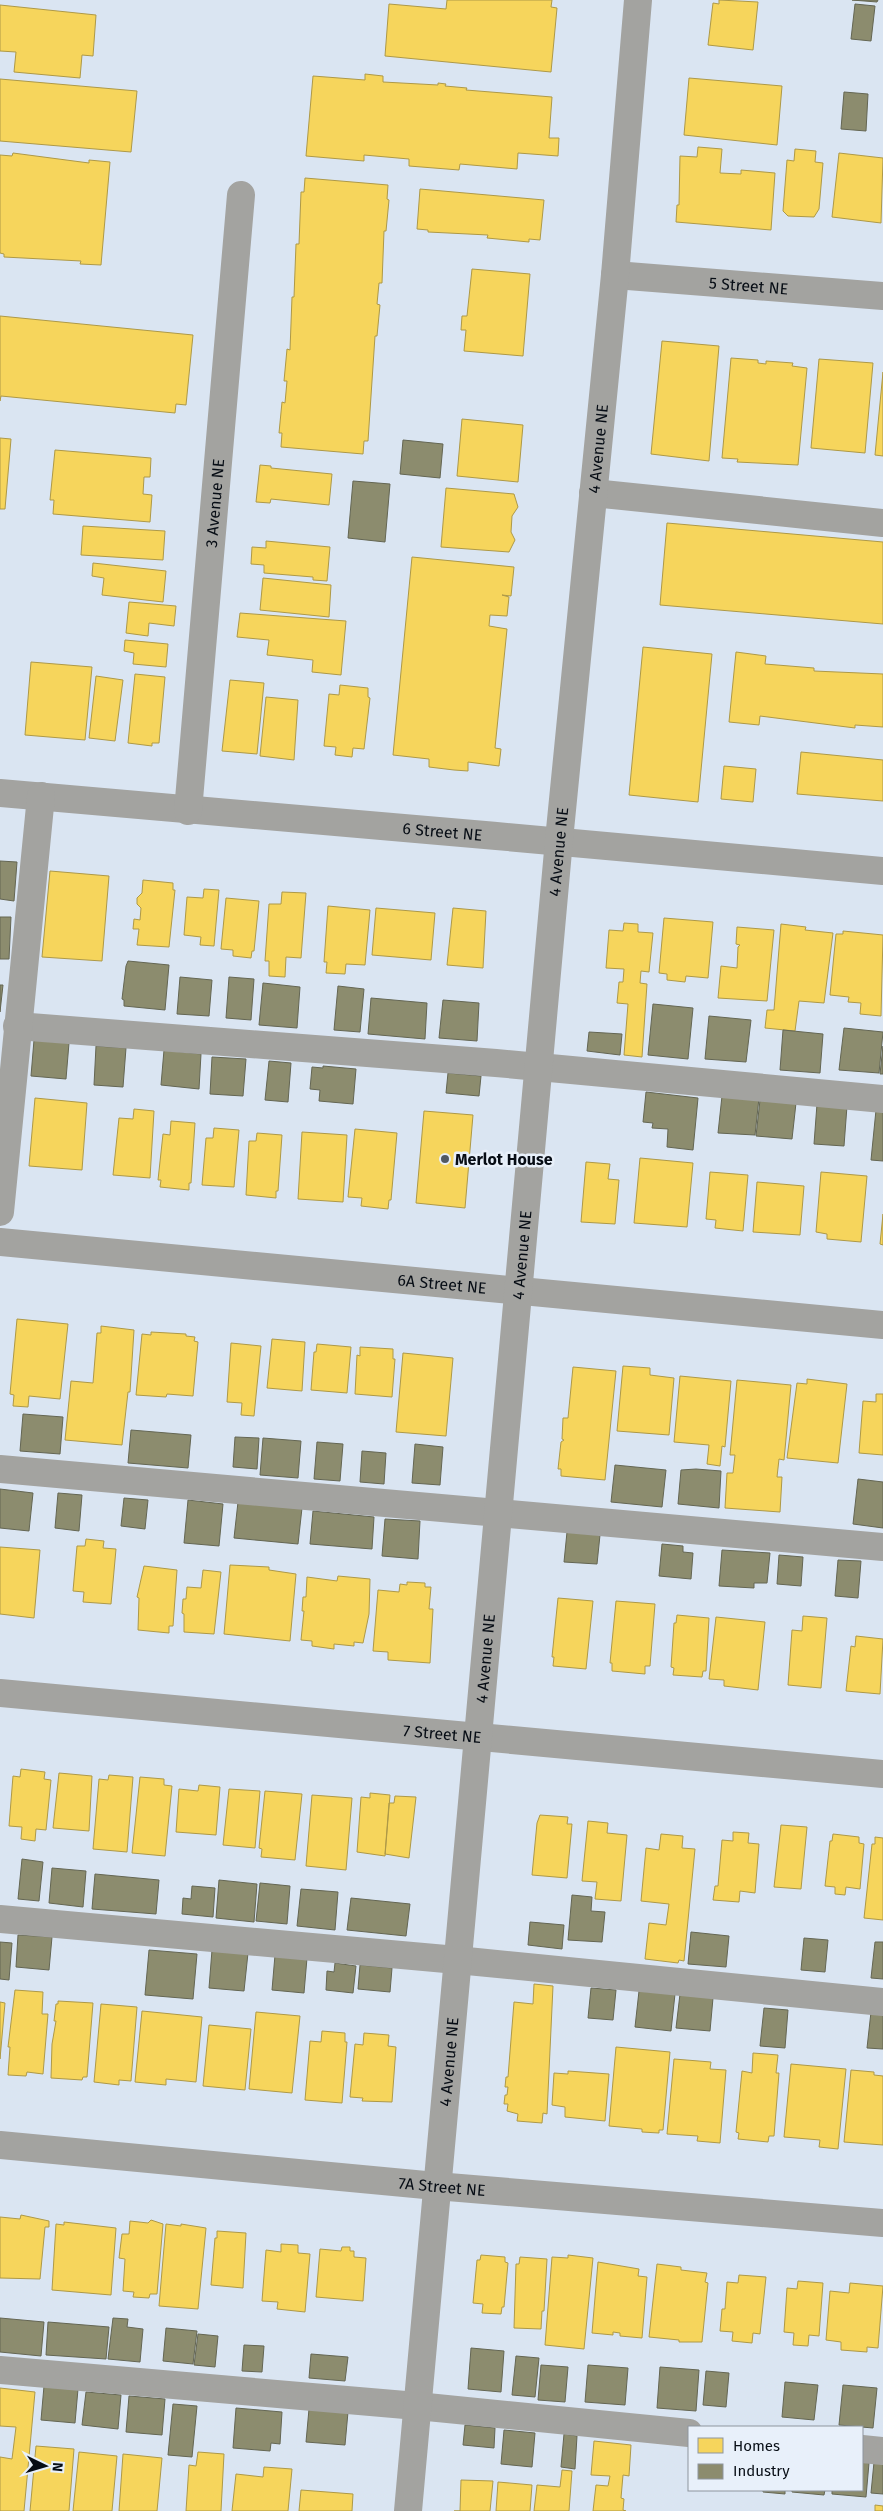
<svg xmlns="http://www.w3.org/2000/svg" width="883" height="2511" font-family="'Fira Sans',sans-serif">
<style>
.homes{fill:#f6d55c;stroke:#ae9947}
.industry{fill:#8c8c6e;stroke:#646653}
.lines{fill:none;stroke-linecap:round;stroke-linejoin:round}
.minor{stroke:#a3a3a0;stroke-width:28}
.poi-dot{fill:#515962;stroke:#e8f0fa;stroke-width:2}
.labels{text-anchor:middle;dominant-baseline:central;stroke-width:5;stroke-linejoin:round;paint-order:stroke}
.street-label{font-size:16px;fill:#070d15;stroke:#e8f0fa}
.poi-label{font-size:16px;font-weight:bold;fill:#070d15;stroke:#e8f0fa;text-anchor:start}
</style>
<rect width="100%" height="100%" fill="#dae5f2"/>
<path class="homes" d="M447,0H552L551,7L557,8L551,72L385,56L389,4L446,9Z
M719,0L758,2L753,50L708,45L713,3L719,4Z
M0,5L96,15L93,56L82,55L80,78L14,72L16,52L0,51Z
M365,74L383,76V82L438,85V83L446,84L445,86L467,88L466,90L552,97L549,138H559L558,156L518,153L517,169L460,164L459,170L409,166V159L364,155V161L306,156L313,76L365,80Z
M689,78L782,86L777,145L684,135Z
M0,79L137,91L131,152L0,141Z
M698,147L722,149L720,173L741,174V170L775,173L771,230L676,222L677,205H679L680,156L697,157Z
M795,149L816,151L815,162L823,163L819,209L814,217L788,216L783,211L787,160L794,161Z
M13,153L89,163V160L110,162L101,265L80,264L81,261L4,257V254L0,253V155L12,156Z
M839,153L883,158L881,223L832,217Z
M305,178L388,185L387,199L389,200L386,231H384L382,283H379L377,304L380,305L377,336H375L368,441H364L363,454L281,447L282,433H279L282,402L285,403L287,381H284L287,349L290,350L292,297H294L296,244H299L301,192H304Z
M420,189L544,200L540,240L529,239V242L487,238L488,235L428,232V230L417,229Z
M472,269L530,274L523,356L464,351L466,330H461L462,316H467Z
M0,316L193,335L186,405L176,404L175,413L1,396L0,401Z
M662,341L719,346L709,461L651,454Z
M731,358L758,360V363L766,364V361L793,363L792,366L807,368L798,465L737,462L738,459L722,458Z
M819,359L873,363L865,453L811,448Z
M883,372V456L875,455Z
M462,419L523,425L518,482L457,476Z
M0,438L11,439L5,509H0Z
M55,450L151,458L150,477H144L143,494L152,495L150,522L53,514L54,500H50Z
M260,465L271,466V468L332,474L329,505L271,499L270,503L256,502Z
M446,488L514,494L518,507L512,516L511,532L515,540L509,552L441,547Z
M667,523L883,542V624L660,605Z
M83,526L165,531L163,560L81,555Z
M266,541L330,547L327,581L313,580V577L264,573V565L251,564L252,547L266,548Z
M412,557L514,567L511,596L502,595L509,597L507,616L490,615L489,626L507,629L495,748L501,749L499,766L468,762V771L454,770L429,767V759L393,755Z
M93,563L166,571L163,602L102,595L104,578L92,576Z
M263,578L331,585L329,617L260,610Z
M129,602L176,606L174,626L149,623L148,636L126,633Z
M240,613L346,621L341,675L312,672L313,660L267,655L269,640L237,637Z
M125,640L168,644L166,667L133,664L134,653L124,651Z
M643,647L712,654L698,802L629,795Z
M736,652L766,656L765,664L814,668V671L883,674V727L855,725V728L760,716L759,725L729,722Z
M31,662L92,667L85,740L25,735Z
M135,674L165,677L159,743H152V746L128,743Z
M96,676L123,680L115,741L89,738Z
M230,680L264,683L257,754L222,751Z
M340,685L368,688V697L370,698L364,749L353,748L352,757L335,755L336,747L324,746L329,694L339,695Z
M266,697L298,700L294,760L260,756Z
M801,752L883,760V801L797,794Z
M724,766L756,769L753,802L721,799Z
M50,871L109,876L102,961L42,957Z
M143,880L173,883V890H175L169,947L137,945L139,929H133L134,919L140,920L141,908L137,904V898L142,893Z
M204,889L219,890L214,946L200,945L201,937L184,935L187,897L203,898Z
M282,892L306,893L301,958L286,957L285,977L269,976V961H265L269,904H281Z
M226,898L259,901L254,951H252L251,958L233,956V950L221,949Z
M328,906L370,910L365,965L346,964L345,974L326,973L327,962H324Z
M376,908L435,913L431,960L372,955Z
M453,908L486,911L483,968L447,965Z
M664,918L713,922L708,978L686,976L685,982L667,980V974L659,973Z
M624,923L638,924V932L653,933L649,972L641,971L640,983L647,984L642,1057L624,1055L628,1004L617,1003L619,982H623L624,969L606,968L609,930L623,931Z
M781,924L806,927L805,930L833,933L824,1003L799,1001L795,1031L765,1028L767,1010H774Z
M737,927L774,930L767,1001L718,998L721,966L737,968L738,947L740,945L736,944Z
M843,931L883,935L881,1016L860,1014L861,1003L848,1002L849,997L830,995L836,934H843Z
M35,1098L87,1103L82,1170L29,1166Z
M134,1109L154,1111L150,1178L113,1175L119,1118L133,1119Z
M424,1111L473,1115L465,1208L416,1203Z
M171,1121L195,1123L191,1183H189V1190L160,1187L161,1180H158L163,1134L170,1135Z
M214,1128L239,1130L234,1187L202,1185L206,1138H213Z
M355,1129L397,1133L391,1200H389L388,1209L361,1206L362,1198L348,1197Z
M302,1132L347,1135L343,1202L298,1199Z
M257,1133L282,1135L278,1191H276V1198L246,1195L249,1141H256Z
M640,1158L693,1163L687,1227L634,1223Z
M586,1162L610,1164L608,1179L619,1180L615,1224L581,1222Z
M710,1172L748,1175L743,1231L715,1228L716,1220L706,1219Z
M821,1172L867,1176L861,1242L827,1239V1234L816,1232Z
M757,1182L804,1186L800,1235L753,1232Z
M883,1214V1245L880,1244Z
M17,1319L68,1324L60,1399L29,1396L28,1407L13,1406L14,1395L10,1394Z
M101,1326L134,1330L130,1392H128L122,1445L65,1440L71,1381L93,1383L97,1333H101Z
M151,1332L186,1334V1336L195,1337L194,1341L198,1342L193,1396L167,1394L166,1397L136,1395L142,1334L151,1335Z
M272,1339L305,1342L302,1391L267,1388Z
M231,1343L261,1346L254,1416L241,1415L242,1403L227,1402Z
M317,1344L351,1347L347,1393L311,1390L314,1352H316Z
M360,1347L393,1349V1359H395L392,1397L355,1394L357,1355L360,1356Z
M403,1353L453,1358L446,1436L396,1432Z
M623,1366L650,1368V1375L674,1378L669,1435L617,1431Z
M573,1367L616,1371L605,1480L561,1476V1469H558L561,1442L564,1440L562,1439L563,1418H568Z
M680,1376L731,1381L725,1447L722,1446L720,1466L707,1464L709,1445L674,1442Z
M807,1379L847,1384L838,1463L787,1458L797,1383L807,1384Z
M737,1380L791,1385L784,1460L779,1459L777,1477H782L780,1512L725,1508L727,1473H733L735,1455H730Z
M876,1394H883V1455L859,1453L863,1401L876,1402Z
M86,1539L104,1541L103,1548L116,1549L111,1604L83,1602L84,1592L73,1591L77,1546H85Z
M0,1547L40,1550L34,1618L0,1614Z
M230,1565L269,1567V1570L296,1574L290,1641L224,1634Z
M144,1566L177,1570L173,1626H169V1633L138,1630L139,1598L137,1597Z
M203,1570L221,1572L214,1634L184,1632V1614L182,1613L183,1599H186L187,1587L201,1588Z
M338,1576L370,1579L369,1614L363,1643L354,1642V1646L334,1644V1649L312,1646V1641L301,1640L304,1611H302L303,1597H306L307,1577L337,1581Z
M407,1582L425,1583V1587H431L429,1609H433L430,1663L388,1660V1652L373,1651L378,1590L399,1592L400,1584L407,1585Z
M558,1598L593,1601L586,1669L553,1666L554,1657H552Z
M616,1601L655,1604L650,1666H645V1674L612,1671V1663H610Z
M677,1615L709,1618L706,1671H703L702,1677L673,1675L674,1668L671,1667L674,1623H676Z
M803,1616L827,1618L821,1688L788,1685L792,1630L802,1631Z
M716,1617L765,1622L758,1690L724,1686V1680L709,1679Z
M856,1636L883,1639L880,1694L846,1691L851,1646L855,1647Z
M21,1769L45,1772L44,1779L51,1780L46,1830L36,1829L35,1841L21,1839L22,1827L9,1826L13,1776L20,1777Z
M59,1773L92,1776L89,1831L53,1828Z
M109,1775L133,1777L127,1852L93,1849L99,1779L108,1780Z
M140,1777L164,1779V1785L172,1786L165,1856L132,1853Z
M199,1785L220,1787L216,1835L176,1832L179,1789L198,1791Z
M229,1789L260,1791L255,1848L223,1845Z
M265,1791L302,1794L295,1860L261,1857L262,1849L259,1848Z
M370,1793L390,1795L385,1856L357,1852L361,1797L370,1798Z
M312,1795L352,1798L346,1870L306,1866Z
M395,1796L416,1797L409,1858L385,1854L389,1803H394Z
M540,1815L568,1817L567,1824H572L567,1878L532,1875L537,1823Z
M588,1821L608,1823L607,1833L627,1835L621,1901L595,1899L597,1882L582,1881Z
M781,1825L807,1827L801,1889L774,1887Z
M733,1832L749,1833L748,1843L759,1844L755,1893L740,1891L739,1902L713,1900L715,1886H718L722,1840L733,1841Z
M661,1834L683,1836L682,1848L695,1849L684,1961L679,1960L678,1963L645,1959L649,1923L666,1925L669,1904L641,1901L646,1848L659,1850Z
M833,1834L859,1837V1843L864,1844L860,1889L846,1887L845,1895L835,1894V1887L825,1886L830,1841H832Z
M875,1837L883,1838V1920L864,1918L872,1844H875Z
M534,1984L553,1986L547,2114L543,2113L542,2123L517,2121L518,2114L507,2111L508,2104H504L505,2095H507L508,2087H505L506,2077H508L514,2002L533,2004Z
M15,1990L43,1992L42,2014H48L43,2074L27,2072L26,2076L8,2075L10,2047H8Z
M58,2001L93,2003L87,2077H83L82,2080L51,2078L52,2044L56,2021H54L56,2004H58Z
M0,2002L5,2003L0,2059Z
M101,2004L137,2007L131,2081L119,2080V2085L94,2082Z
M142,2011L202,2017L196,2082L166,2079V2085L135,2082Z
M256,2012L300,2016L292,2093L249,2089Z
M209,2025L251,2029L245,2090L203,2086Z
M322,2031L345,2033V2042H347L342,2103L305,2100L310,2041L321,2042Z
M364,2033L389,2035L388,2046L396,2047L392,2102L362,2101L363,2098L350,2097L355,2044L363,2045Z
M616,2047L670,2052L663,2130H659V2133L642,2132V2129L609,2126Z
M753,2053L778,2055L776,2073H779L774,2136H769L768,2142L738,2139L739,2133L736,2132L742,2071L752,2073Z
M674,2059L711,2062L710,2069L726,2070L720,2143L697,2141L698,2136L667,2134Z
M791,2064L846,2069L838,2149L819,2147L820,2140L784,2137Z
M851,2070L874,2072V2075L883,2076V2145L844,2142Z
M568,2071L609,2074L605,2121L565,2117V2107L552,2105L554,2073L568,2074Z
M21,2215L49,2221V2227H45L40,2279L0,2278V2217L20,2219Z
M151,2220L163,2224L157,2294H150L149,2298L133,2297L134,2292L123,2291L125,2259L119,2258L122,2234H129L130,2221L148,2223Z
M64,2222L116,2228L111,2295L52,2290L56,2224L64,2225Z
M166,2224L181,2226V2224L206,2228L198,2309L159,2306Z
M217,2231L246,2233L243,2288L211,2285L215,2238H217Z
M281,2244L298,2245V2253L310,2254L305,2312L277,2309L278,2302L262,2301L266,2250L281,2252Z
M342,2247H350V2251H354V2257L366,2258L363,2301L316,2297L320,2249L341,2251Z
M481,2255L505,2257V2262L508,2263L504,2307H502L501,2314L482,2313L483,2304L473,2303L477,2260H480Z
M568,2255L593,2258L584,2349L545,2345L552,2257L568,2258Z
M520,2257L547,2259L544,2311H542L541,2329L514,2328L516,2264H519Z
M598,2262L639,2269L638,2276L647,2277L642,2338L620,2336V2333L613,2332V2335L592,2333Z
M657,2264L681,2267V2270L707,2273L705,2282L708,2283L702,2342H679V2340L649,2337Z
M739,2275L766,2277L760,2334L753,2333L752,2343L732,2341L733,2332L720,2331L722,2309H725L727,2282L738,2283Z
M798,2281L823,2283L819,2336L809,2335L808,2346L793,2345L794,2333L784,2332L787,2288L797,2289Z
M850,2283L883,2286L878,2348L867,2347V2352L841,2350V2342L826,2340L830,2291L849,2293Z
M0,2388L35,2392L24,2511H0V2457L12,2459L16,2427L0,2426Z
M594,2441L631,2445L629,2476L623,2475L621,2498L624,2499L623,2510L626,2511H593L596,2485L608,2486L610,2476L591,2475Z
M36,2446L74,2449L69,2511H30Z
M79,2452L117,2456L112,2511H73Z
M198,2452L224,2454L221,2511H186L189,2465L196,2466Z
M123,2454L162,2458L157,2511H119Z
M264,2467L292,2469L288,2511H232L236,2474L263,2477Z
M562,2470L572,2471L569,2511H534L537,2485L560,2487Z
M461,2480L493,2481L490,2511H454H460Z
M498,2482L532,2485L530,2511H496Z
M301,2490L353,2494L352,2511H299Z
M875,2505L883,2506V2511H875Z"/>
<path class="industry" d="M852,0H878L877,2Z
M855,4L875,6L871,41L851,39Z
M844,92L868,94L866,131L841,129Z
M403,440L443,444L440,478L400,474Z
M353,481L390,484L385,542L348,538Z
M0,861L17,862L14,901L0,899Z
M0,917H11L9,959H0Z
M128,961L169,965L165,1010L124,1006V1000L122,999L126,966Z
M180,977L212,980L209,1016L177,1014Z
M229,977L254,979L251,1020L226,1018Z
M263,983L300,987L297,1028L259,1025Z
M0,985H3L0,1012Z
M338,986L364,989L360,1032L334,1030Z
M371,998L427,1003L425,1039L368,1034Z
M443,1000L479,1003L477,1041L439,1038Z
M653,1004L693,1008L688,1059L648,1055Z
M709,1016L751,1020L746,1062L705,1059Z
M844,1028L883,1032L879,1073L839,1070Z
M783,1030L823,1034L820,1073L780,1070Z
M589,1032L622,1034L620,1055L587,1051Z
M34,1040L69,1043L66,1079L31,1076Z
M96,1046L126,1048L123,1087L94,1085Z
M883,1046V1074H880Z
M164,1050L201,1054L199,1089L161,1085Z
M212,1057L246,1059L243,1096L210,1094Z
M269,1061L291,1063L288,1102L265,1100Z
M323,1066L356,1069L353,1104L319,1101L320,1090L310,1089L312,1067L323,1068Z
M448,1073L481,1076L479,1096L446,1093Z
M646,1092L698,1098L693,1150L667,1147L668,1129L652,1128L653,1123L643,1122Z
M722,1096L759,1098L755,1135L718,1133Z
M760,1100L796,1103L792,1139L756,1136Z
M817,1104L847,1106L844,1146L814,1144Z
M876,1110L883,1111V1161L871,1160Z
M23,1414L63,1417L60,1454L20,1451Z
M131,1430L191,1435L188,1468L128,1463Z
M235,1437L259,1438L257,1469L233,1467Z
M263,1438L301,1441L298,1478L260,1475Z
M317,1442L343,1444L340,1481L314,1479Z
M415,1444L443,1447L440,1485L412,1483Z
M362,1451L386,1453L384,1484L360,1482Z
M615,1465L666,1470L662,1507L611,1502Z
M696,1469L721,1471L719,1508L678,1504L681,1470Z
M858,1479L883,1482V1528L853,1524Z
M0,1489L33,1493L29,1531L0,1528Z
M58,1493L82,1495L79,1531L55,1528Z
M124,1498L148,1500L145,1529L121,1526Z
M188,1500L223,1504L219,1546L184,1543Z
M238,1502L302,1508L298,1544L234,1538Z
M313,1511L374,1517L372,1549L310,1544Z
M385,1519L420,1521L418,1559L382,1556Z
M567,1532L600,1535L597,1564L564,1562Z
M662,1544L683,1546V1552L693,1553L691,1579L659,1576Z
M722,1550L770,1553L767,1583H754V1588L719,1586Z
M779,1555L803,1557L801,1586L777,1584Z
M838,1560L861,1561L858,1598L835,1596Z
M22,1859L43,1862L39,1901L18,1899Z
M52,1868L86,1871L83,1907L49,1903Z
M95,1874L159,1880L156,1914L92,1909Z
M219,1880L257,1884L254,1922L216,1918Z
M260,1883L290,1886L287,1924L256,1921Z
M192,1886L215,1888L213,1917L182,1914L183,1898L191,1899Z
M301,1889L338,1892L335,1930L297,1926Z
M572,1895L592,1897L591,1911L605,1912L602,1942L568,1940Z
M351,1898L410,1904L406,1936L347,1930Z
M530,1922L564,1925L562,1949L528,1945Z
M691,1932L729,1936L726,1967L688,1964Z
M18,1935L52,1937L49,1970L16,1967Z
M804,1938L828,1940L825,1972L801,1970Z
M0,1942L12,1943L9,1980L0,1979Z
M875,1942H883V1979L871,1978Z
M149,1950L197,1954L193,1999L145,1995Z
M212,1950L248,1953L244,1991L209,1988Z
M275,1955L307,1958L304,1993L272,1990Z
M335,1963L356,1966L353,1993L326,1990L327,1971L334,1972Z
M360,1965L392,1968L390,1992L358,1989Z
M591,1988L616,1990L613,2020L588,2018Z
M639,1991L675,1994L671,2031L635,2027Z
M680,1994L713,1998L710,2031L676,2028Z
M764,2008L788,2010L785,2048L760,2046Z
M871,2012L883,2013V2049L867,2048Z
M0,2318L44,2322L41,2356L0,2352Z
M113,2318L128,2319L127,2327L143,2329L140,2362L108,2359Z
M48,2322L109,2327L106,2359L46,2355Z
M166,2328L197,2331L193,2364L163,2361Z
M198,2334L218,2336L215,2367L194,2365Z
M244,2345L264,2346L262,2372L242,2371Z
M471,2348L504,2351L501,2392L468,2389Z
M311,2354L348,2357L345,2381L309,2378Z
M516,2356L539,2358L535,2397L512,2395Z
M541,2365L568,2367L565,2402L538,2400Z
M588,2365L628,2368L625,2405L585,2402Z
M660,2367L699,2370L696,2411L657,2408Z
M706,2371L729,2373L726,2407L703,2405Z
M785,2382L818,2385L814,2420L782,2417Z
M843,2385L877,2388L873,2428L839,2425Z
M44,2386L78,2389L75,2423L41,2420Z
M86,2392L121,2395L118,2429L82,2425Z
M129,2396L165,2399L162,2435L126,2432Z
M173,2404L197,2406L192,2457L168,2455Z
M236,2408L282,2412L280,2444L271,2443L270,2451L233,2448Z
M309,2409L348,2412L345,2445L306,2442Z
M465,2425L495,2428L494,2448L463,2445Z
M504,2430L535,2433L532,2467L501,2464Z
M564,2434L577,2436L575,2469L561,2467Z
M862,2462L869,2463L866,2497L832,2494V2490H862Z
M874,2462H883V2494L871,2493Z
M763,2490H785V2494L763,2492Z
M792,2490H825L824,2495L792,2492Z"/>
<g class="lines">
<g class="minor">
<path id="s1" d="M615,275L883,296"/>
<path d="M593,493L883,523"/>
<path id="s2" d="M0,793C294,819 589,843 883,871"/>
<path id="s3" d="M188,811L241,195"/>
<path d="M17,1026L496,1063L883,1099"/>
<path d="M0,1212L41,796"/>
<path id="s4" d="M0,1242L883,1325"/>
<path d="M0,1469L883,1547"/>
<path id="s5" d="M0,1693L883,1774"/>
<path d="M0,1919L457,1960L883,2002"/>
<path id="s6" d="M0,2145L436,2186L883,2223"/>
<path d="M0,2370L417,2406L689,2433"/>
<path d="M862,2449L883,2451"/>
<path id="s7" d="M408,2511L559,840L615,275L638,0"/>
</g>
</g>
<circle class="poi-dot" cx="445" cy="1159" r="5"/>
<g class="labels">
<g class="street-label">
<text stroke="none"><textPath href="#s1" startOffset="134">5 Street NE</textPath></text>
<text stroke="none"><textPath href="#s7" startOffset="2071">4 Avenue NE</textPath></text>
<text stroke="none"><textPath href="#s3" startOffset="309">3 Avenue NE</textPath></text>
<text stroke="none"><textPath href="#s2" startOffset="444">6 Street NE</textPath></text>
<text stroke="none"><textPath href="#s7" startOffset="1666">4 Avenue NE</textPath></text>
<text stroke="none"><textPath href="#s7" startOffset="1261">4 Avenue NE</textPath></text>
<text stroke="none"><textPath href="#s4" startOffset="444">6A Street NE</textPath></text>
<text stroke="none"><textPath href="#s7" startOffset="856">4 Avenue NE</textPath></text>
<text stroke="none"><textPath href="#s5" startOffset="444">7 Street NE</textPath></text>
<text stroke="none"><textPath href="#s7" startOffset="451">4 Avenue NE</textPath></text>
<text stroke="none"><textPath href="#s6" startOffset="444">7A Street NE</textPath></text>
</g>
<g class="poi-label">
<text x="455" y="1159">Merlot House</text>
</g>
</g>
<rect x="688" y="2426" width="175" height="65" fill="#e8f0fa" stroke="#8e959e"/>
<rect x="698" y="2438" width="25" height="15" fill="#f6d55c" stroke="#8e959e"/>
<text x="733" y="2451" font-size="15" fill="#070d15">Homes</text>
<rect x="698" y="2464" width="25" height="15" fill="#8c8c6e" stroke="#8e959e"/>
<text x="733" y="2476" font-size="15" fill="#070d15">Industry</text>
<g transform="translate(45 2466) rotate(95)" stroke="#e8f0fa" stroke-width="4" paint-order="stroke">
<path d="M0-4L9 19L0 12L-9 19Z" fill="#070d15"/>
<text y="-8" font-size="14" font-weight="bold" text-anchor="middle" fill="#070d15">N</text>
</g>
</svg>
